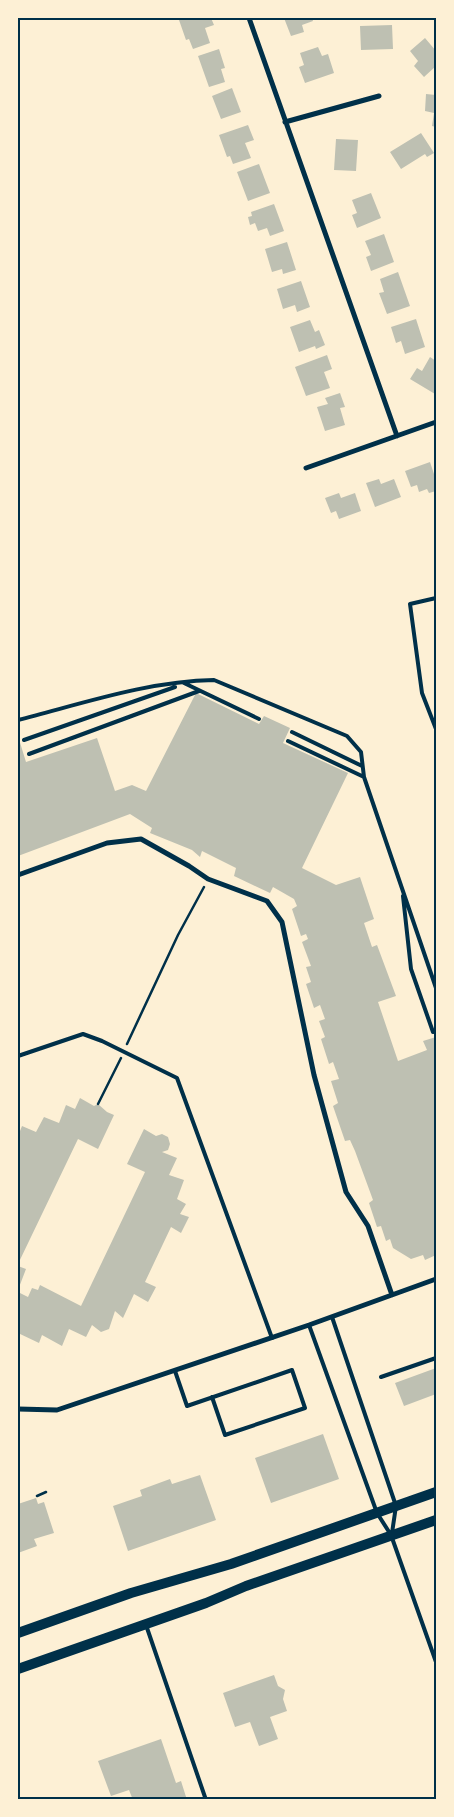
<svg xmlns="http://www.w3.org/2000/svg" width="454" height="1817" font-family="Arial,sans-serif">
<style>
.building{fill:#bec0b2}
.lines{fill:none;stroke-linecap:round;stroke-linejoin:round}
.path{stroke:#003049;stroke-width:2.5}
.service{stroke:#003049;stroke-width:4}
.minor{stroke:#003049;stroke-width:5}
.secondary{stroke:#003049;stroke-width:10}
.neatline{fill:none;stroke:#003049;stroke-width:2}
</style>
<rect width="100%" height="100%" fill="#fdf0d5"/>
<path class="building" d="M187,18H211L214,25L205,28L210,43L193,49L189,39L186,40L179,20Z
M284,18H312L313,21L302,25L304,32L291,36Z
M392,25L393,49L361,50L360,26Z
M425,38L436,51V66L424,77L414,66L418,61L410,51Z
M318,47L322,56L328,54L334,73L305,83L299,67L304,65L300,53Z
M219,49L225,68L221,69L225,82L209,87L198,56Z
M232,88L241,112L221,119L212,96Z
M426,94L436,95V127L432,126L434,113L425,111Z
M248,125L254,140L245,143L251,158L233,164L230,156L227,157L219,135Z
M421,133L434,153L427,157L425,154L401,169L390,152Z
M336,139L358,140L356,171L334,170Z
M259,164L270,193L248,201L237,172Z
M371,193L381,218L357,228L352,215L357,213L352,200Z
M274,204L284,231L270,236L267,228L258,231L255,223L250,225L248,217L252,216L251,212Z
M384,234L394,262L371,271L366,257L371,255L365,241Z
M287,242L296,270L283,274L282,269L272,272L265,249Z
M398,272L410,306L387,314L379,293L384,292L380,279Z
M301,281L310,307L297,312L295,305L283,309L277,289Z
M416,319L425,347L405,354L401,341L396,343L391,327Z
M310,320L315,332L319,330L325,345L316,349L315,346L299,352L290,327Z
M327,355L332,369L324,372L330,388L306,396L295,367Z
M430,357L436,361L435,394L410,379L417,368L422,371Z
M340,393L345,407L340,408L345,425L325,431L317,407L328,404L325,398Z
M430,462L436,480V491L429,493L427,489L419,492L417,485L411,487L405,471Z
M379,479L381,484L394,479L401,497L375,507L366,483Z
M339,493L341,498L355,493L361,511L339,519L336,511L331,513L325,498Z
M196,693L259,724L264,716L290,728L283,743L348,773L302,868L336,885L360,877L374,919L364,923L372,947L377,945L396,996L378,1002L398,1061L427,1050L423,1041L436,1037V1255L425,1260L423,1255L411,1259L393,1248L390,1239L386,1241L381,1226L377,1227L369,1203L373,1200L355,1151L350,1140L345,1141L333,1106L338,1103L331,1081L339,1079L333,1062L329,1064L321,1039L325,1037L319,1021L325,1019L320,1005L314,1008L306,984L311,982L306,967L311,966L302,942L308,939L306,934L301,936L292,909L297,906L294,899L273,887L270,893L234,876L236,868L202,851L200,857L192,850L150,833L152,828L130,814L18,856V736L26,762L97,738L115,791L132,785L146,791Z
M80,1098L94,1106L98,1104L107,1112L114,1115L98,1149L78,1139L18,1264V1136L22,1126L36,1132L44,1117L59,1123L66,1105L75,1109Z
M144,1129L156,1136L162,1134L168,1137L170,1144L168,1150L162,1152L177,1158L169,1175L184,1180L177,1199L186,1204L180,1214L189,1217L181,1233L171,1227L145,1282L156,1287L148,1302L134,1294L123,1318L115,1311L109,1329L101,1332L92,1325L86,1337L69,1329L62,1346L42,1335L39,1343L18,1333L20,1325L18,1324V1292L28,1297L32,1288L38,1290L40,1285L81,1306L145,1172L127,1164Z
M18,1266L26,1269L18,1290Z
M436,1368V1394L404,1406L395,1383Z
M323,1434L339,1479L271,1503L255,1458Z
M200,1475L216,1520L128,1551L113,1506L142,1496L140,1490L170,1479L172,1484Z
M36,1498L38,1504L44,1502L54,1533L34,1539L37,1546L18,1553V1504Z
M274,1675L278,1686L285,1690L283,1699L287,1711L270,1717L278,1739L259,1746L250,1722L235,1727L223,1693Z
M161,1739L176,1783L181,1781L187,1800H133L129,1790L111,1796L98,1761Z"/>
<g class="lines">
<path class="path" d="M127,1044L178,935L204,887
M98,1104L121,1058
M37,1496L46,1492"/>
<path class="service" d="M436,598L410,604L422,693L436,729
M184,683L259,719
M18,720C81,704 148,681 214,680L347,736L361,752L364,777L436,988
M292,732L362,766
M24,740L175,687
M288,741L364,777
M29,754L199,691
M403,896L411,969L433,1032
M18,1056L83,1034L102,1041L177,1078L272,1338
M332,1317L396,1506L392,1533
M309,1325L377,1513L391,1535L436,1662
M175,1371L187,1406L292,1370L305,1408L225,1435L212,1397
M381,1377L436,1358
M146,1625L206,1800"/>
<path class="minor" d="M249,18L397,436
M285,122L379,96
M306,468L436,422
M18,875L107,843L141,839L189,866L208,879L267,901L282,922L314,1075L346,1192L368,1226L392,1295
M18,1409L57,1410L309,1325L436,1279"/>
<path class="secondary" d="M18,1633L131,1593L231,1564L436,1492
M18,1669L206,1603L246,1586L436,1520"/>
</g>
<rect width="454" height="1817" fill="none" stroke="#fdf0d5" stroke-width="38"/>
<rect x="19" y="19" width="416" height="1779" class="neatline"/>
</svg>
